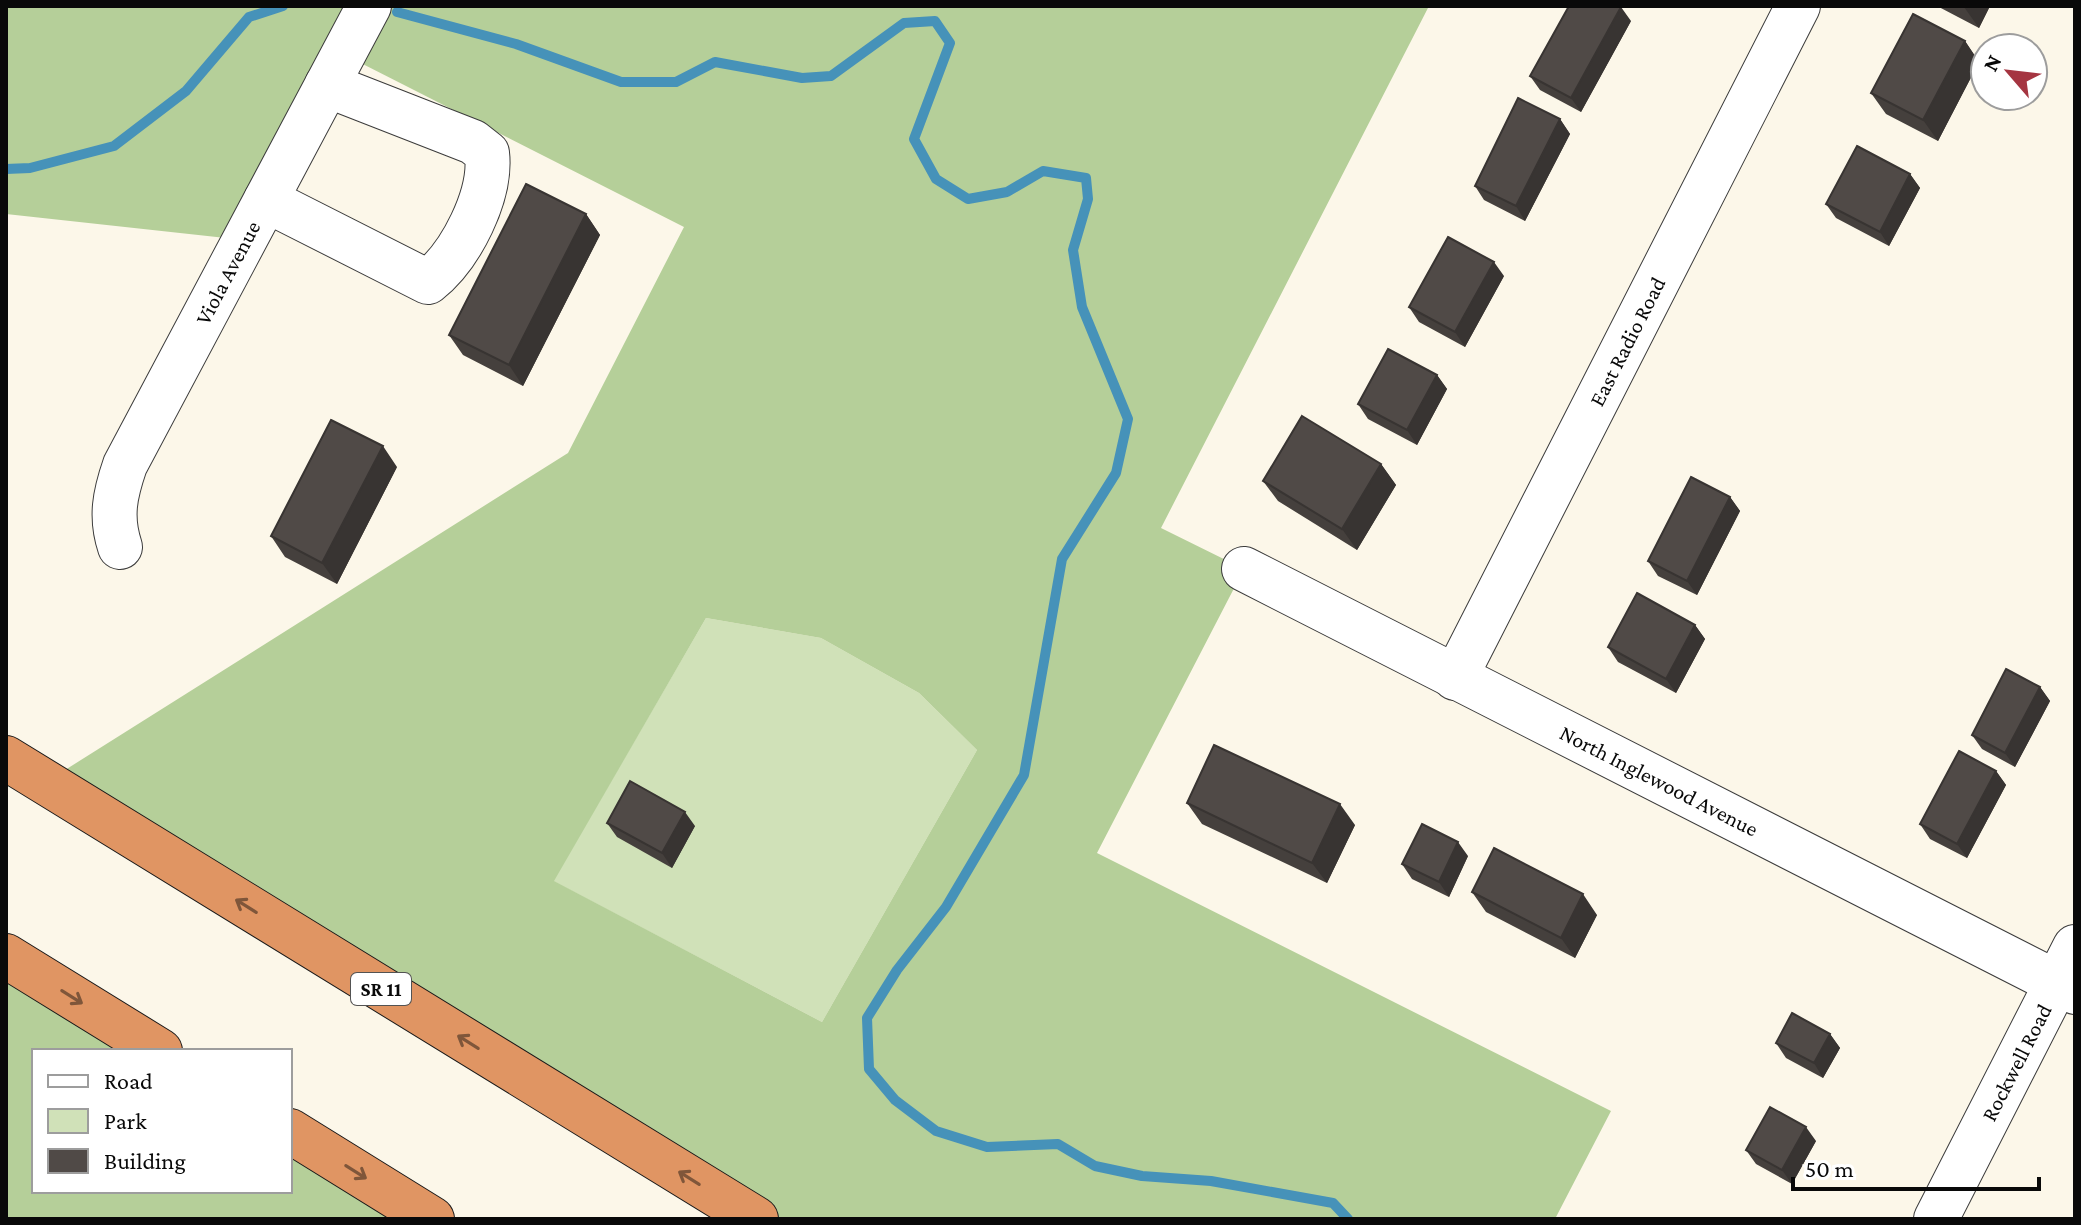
<svg xmlns="http://www.w3.org/2000/svg" width="2081" height="1225" font-family="'Crimson Pro',serif">
<style>
.green{fill:#d0e1b8}
.forest{fill:#b5cf99;fill-rule:evenodd}
.lines{fill:none;stroke-linecap:round;stroke-linejoin:round}
.stream{stroke:#4692b9;stroke-width:10}
.minor-casing{stroke:#3c3c3c;stroke-width:46}
.highway-casing{stroke:#1a1a1a;stroke-width:46}
.minor{stroke:#fff;stroke-width:44}
.highway{stroke:#e09563;stroke-width:44}
.wall{fill:#45403d}
.shaded-wall{fill:#383432}
.building{fill:#504a47;stroke:#383432;stroke-width:2}
.oneway{stroke:#7f563a}
.labels{text-anchor:middle;dominant-baseline:central;stroke-width:8;stroke-linejoin:round;paint-order:stroke}
.shield{fill:#fff;stroke:#535353;stroke-width:2}
.shield-label{font-size:20px;font-weight:bold;fill:#090909}
.street-label{font-size:22px;fill:#090909;stroke:#fff}
</style>
<rect width="100%" height="100%" fill="#fcf7e9"/>
<path class="green" d="M706,618L821,638L919,693L977,750L822,1022L553,881Z"/>
<path class="forest" d="M6,6H1429L1161,528L1244,569L1097,853L1611,1111L1555,1219H757L46,782L568,453L684,227L343,54L244,240L6,214ZM706,618L821,638L919,693L977,750L822,1022L554,881Z
M6,956L160,1051H34V1191H290V1131L432,1219H6Z"/>
<g class="lines">
<path class="stream" d="M397,12L516,44L621,82H676L715,62L802,78L831,76L904,23L935,21L950,43L914,139L936,179L968,199L1007,192L1043,171L1086,178L1088,199L1073,250L1082,307L1128,419L1116,473L1062,559L1024,775L946,907L897,970L867,1018L869,1069L895,1100L936,1131L987,1147L1058,1144L1095,1166L1142,1176L1211,1181L1333,1203L1348,1219
M6,169L30,168L114,146L186,91L249,17L283,6"/>
<g class="minor-casing">
<g id="minor">
<path d="M266,200L428,282C461,256 492,195 487,153L473,142L327,85"/>
<path id="s1" d="M120,547C110,517 115,494 125,465L369,6"/>
<path id="s2" d="M1244,569L2075,992"/>
<path id="s3" d="M1455,678L1798,6"/>
<path id="s4" d="M1936,1219L2075,947"/>
</g>
</g>
<g class="highway-casing">
<path id="highway" d="M6,758L756,1219
M6,956L160,1051
M290,1131L432,1219"/>
</g>
<use href="#minor" class="minor"/>
<use href="#highway" class="highway"/>
</g>
<path class="wall" d="M1937,6H1990L1979,28Z
M1631,21L1581,112L1540,90L1530,76Z
M1965,41L1979,62L1938,141L1886,114L1871,93Z
M1560,119L1570,134L1525,221L1484,200L1475,186Z
M1910,174L1920,188L1889,246L1836,218L1826,204Z
M586,214L600,235L523,386L463,355L449,335Z
M1504,276L1465,347L1419,322L1409,307Z
M1437,375L1447,389L1417,445L1368,419L1358,404Z
M1381,464L1396,485L1357,550L1278,501L1263,481Z
M397,467L337,584L285,557L271,536Z
M1730,497L1740,511L1697,595L1658,576L1648,561Z
M1695,625L1705,639L1676,693L1618,662L1608,647Z
M2040,687L2050,701L2015,767L1982,749L1972,735Z
M1996,771L2006,785L1967,858L1930,839L1920,824Z
M1187,803L1355,825L1327,883L1202,824Z
M607,823L695,826L672,868L617,837Z
M1468,856L1449,897L1412,879L1402,864Z
M1472,892L1597,915L1575,958L1486,912Z
M1830,1034L1840,1048L1823,1078L1786,1058L1776,1043Z
M1816,1141L1792,1184L1756,1164L1746,1150Z"/>
<path class="shaded-wall" d="M1965,6H1990L1979,28L1964,7Z
M1621,7L1631,21L1581,112L1571,98Z
M1965,41L1979,62L1938,141L1923,120Z
M1560,119L1570,134L1525,221L1516,206Z
M1910,174L1920,188L1889,246L1880,232Z
M586,214L600,235L523,386L509,365Z
M1494,262L1504,276L1465,347L1455,332Z
M1437,375L1447,389L1417,445L1407,430Z
M383,446L397,467L337,584L322,563Z
M1381,464L1396,485L1357,550L1342,529Z
M1730,497L1740,511L1697,595L1687,581Z
M1695,625L1705,639L1676,693L1666,679Z
M2040,687L2050,701L2015,767L2005,753Z
M1996,771L2006,785L1967,858L1957,844Z
M1340,804L1355,825L1327,883L1312,863Z
M685,812L695,826L672,868L662,853Z
M1458,842L1468,856L1449,897L1439,882Z
M1583,894L1597,915L1575,958L1561,938Z
M1830,1034L1840,1048L1823,1078L1814,1063Z
M1806,1127L1816,1141L1792,1184L1782,1170Z"/>
<path class="building" d="M1569,6L1621,7L1571,98L1530,76Z
M1913,14L1965,41L1923,120L1871,93Z
M1518,98L1560,119L1516,206L1475,186Z
M1857,146L1910,174L1880,232L1826,204Z
M526,184L586,214L509,365L449,335Z
M1448,237L1494,262L1455,332L1409,307Z
M1388,349L1437,375L1407,430L1358,404Z
M1302,416L1381,464L1342,529L1263,481Z
M331,420L383,446L322,563L271,536Z
M1691,477L1730,497L1687,581L1648,561Z
M1637,593L1695,625L1666,679L1608,647Z
M2006,669L2040,687L2005,753L1972,735Z
M1214,745L1340,804L1312,863L1187,803Z
M1959,751L1996,771L1957,844L1920,824Z
M630,781L685,812L662,853L607,823Z
M1422,824L1458,842L1439,882L1402,864Z
M1494,848L1583,894L1561,938L1472,892Z
M1792,1013L1830,1034L1814,1063L1776,1043Z
M1770,1107L1806,1127L1782,1170L1746,1150Z"/>
<defs><path id="oneway-shaft" d="M-6 0H5M1.5-3L5.5 0L1.5 3" fill="none" stroke-width="1.6" stroke-linecap="round" stroke-linejoin="round" transform="scale(2)"/></defs>
<g class="oneway">
<use href="#oneway-shaft" transform="translate(246 906) rotate(-148)"/>
<use href="#oneway-shaft" transform="translate(72 997) rotate(32)"/>
<use href="#oneway-shaft" transform="translate(468 1042) rotate(-148)"/>
<use href="#oneway-shaft" transform="translate(356 1172) rotate(32)"/>
<use href="#oneway-shaft" transform="translate(689 1178) rotate(-148)"/>
</g>
<g class="labels">
<rect class="shield" x="351" y="973" width="60" height="32" rx="6"/>
<g class="shield-label">
<text x="381" y="989">SR 11</text>
</g>
<g class="street-label">
<text stroke="none"><textPath href="#s1" startOffset="302">Viola Avenue</textPath></text>
<text stroke="none"><textPath href="#s3" startOffset="378">East Radio Road</textPath></text>
<text stroke="none"><textPath href="#s2" startOffset="466">North Inglewood Avenue</textPath></text>
<text stroke="none"><textPath href="#s4" startOffset="176">Rockwell Road</textPath></text>
</g>
</g>
<rect width="2081" height="1225" fill="none" stroke="#090909" stroke-width="16"/>
<rect x="32" y="1049" width="260" height="144" fill="#ffffff" stroke="#9d9d9d" stroke-width="2"/>
<rect x="48" y="1075" width="40" height="12" fill="#ffffff" stroke="#9d9d9d" stroke-width="2"/>
<text x="104" y="1089" font-size="24" fill="#090909">Road</text>
<rect x="48" y="1109" width="40" height="24" fill="#d0e1b8" stroke="#9d9d9d" stroke-width="2"/>
<text x="104" y="1129" font-size="24" fill="#090909">Park</text>
<rect x="48" y="1149" width="40" height="24" fill="#504a47" stroke="#9d9d9d" stroke-width="2"/>
<text x="104" y="1169" font-size="24" fill="#090909">Building</text>
<g transform="translate(2009 72) rotate(298)"><circle r="38" fill="#ffffff" stroke="#9d9d9d" stroke-width="2"/>
<path d="M0-6L14 30L0 20L-14 30Z" fill="#a53541"/>
<text y="-12" font-size="22" font-weight="bold" text-anchor="middle" fill="#090909">N</text>
</g>
<path d="M1793 1177v12h246v-12" fill="none" stroke="#090909" stroke-width="4"/>
<text x="1805" y="1177" font-size="24" fill="#090909" stroke="#ffffff" stroke-width="6" paint-order="stroke">50 m</text>
</svg>
